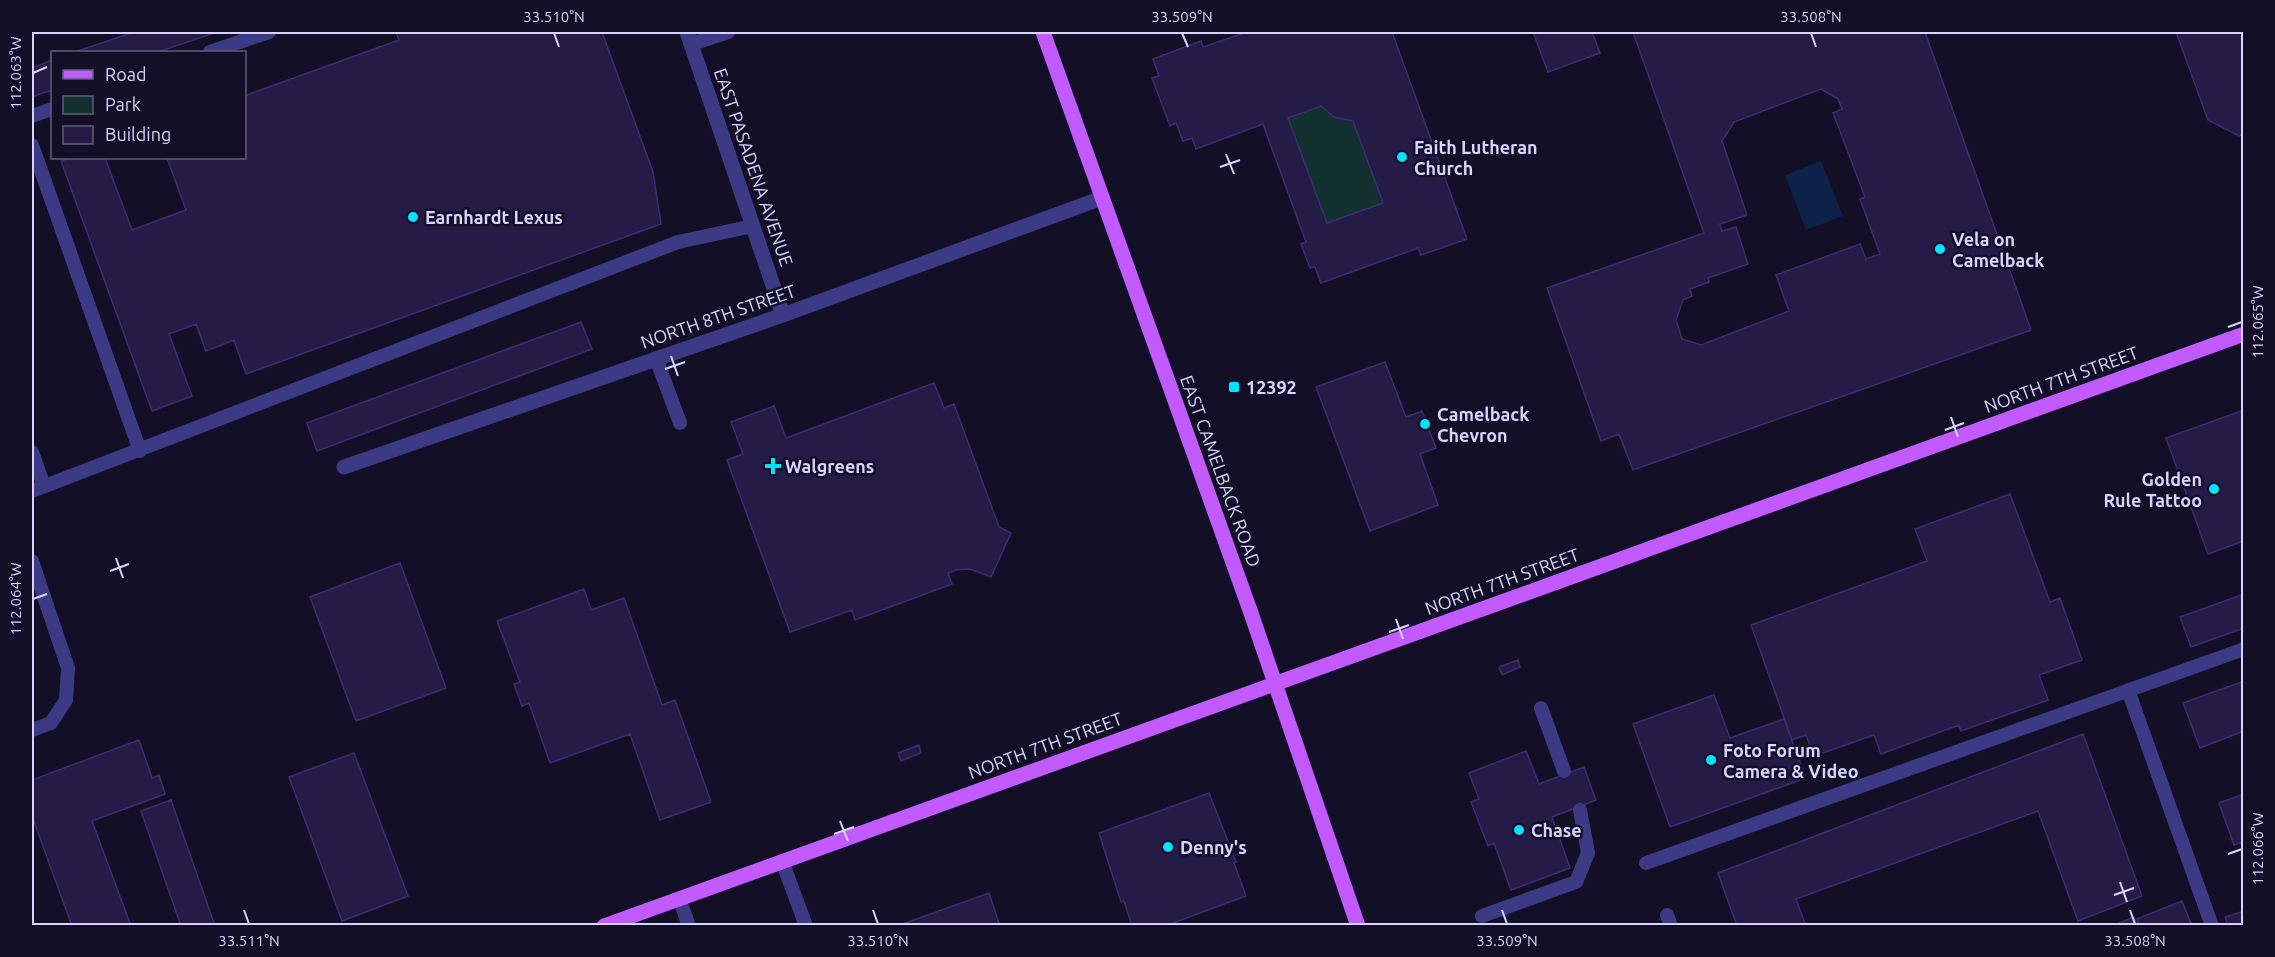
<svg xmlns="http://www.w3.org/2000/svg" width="2275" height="957" font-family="Ubuntu,sans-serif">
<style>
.green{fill:#12302f}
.water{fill:#0c2248}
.building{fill:#241b47;stroke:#3b2d73;stroke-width:1.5;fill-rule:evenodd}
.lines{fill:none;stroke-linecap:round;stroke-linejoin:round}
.service{stroke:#3d3a85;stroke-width:14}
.minor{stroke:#3d3a85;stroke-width:15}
.primary{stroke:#c25bff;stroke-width:15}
.ticks{fill:none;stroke:#d9d4ff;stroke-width:2}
.poi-dot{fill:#00e5ff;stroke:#130f26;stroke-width:2}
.labels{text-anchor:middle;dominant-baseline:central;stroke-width:5;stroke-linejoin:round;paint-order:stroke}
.poi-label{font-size:18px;font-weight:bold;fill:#d9d4ff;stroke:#130f26;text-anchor:start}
.street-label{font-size:18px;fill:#d9d4ff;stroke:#130f26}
.neatline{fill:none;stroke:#d9d4ff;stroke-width:2}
.ticks-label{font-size:15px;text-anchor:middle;fill:#d9d4ff}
</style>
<rect width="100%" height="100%" fill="#130f26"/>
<path class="green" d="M1321,106L1334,117L1353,121L1383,203L1327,223L1288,118Z"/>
<path class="water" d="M1821,161L1843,216L1806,230L1785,175Z"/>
<path class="building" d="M134,32H217L158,52H75Z
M396,32H602L653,172L661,224L246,374L234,340L206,351L196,324L169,334L192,396L152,411L61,161L70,158H105L132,230L186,210L167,158H244V96L399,40Z
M1247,32H1392L1467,239L1421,255L1418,248L1321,283L1315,267L1310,268L1301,244L1306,242L1263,124L1196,149L1192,138L1183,141L1176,123L1170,126L1152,78L1159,76L1153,59L1201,41L1203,47ZM1321,106L1334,117L1353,121L1383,203L1327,223L1288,118Z
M1533,32H1592L1600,53L1548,72Z
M1633,32H1925L2031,330L1633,470L1619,434L1601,441L1547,288L1704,233ZM1821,89L1838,99L1842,109L1833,113L1865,197L1860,199L1880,254L1866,259L1860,244L1776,275L1789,311L1701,345L1682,339L1676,320L1683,300L1692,296L1690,289L1709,282L1708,278L1748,264L1736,227L1722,231L1720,224L1747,215L1722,141L1734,122Z
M2176,32H2244V134L2239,136L2208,120Z
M52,60V90L32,97V68Z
M581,322L592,349L317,451L307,423Z
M1385,362L1406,417L1422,411L1436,448L1420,454L1438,505L1370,531L1316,387Z
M934,383L944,408L954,404L999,527L1011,533L991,577L970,569L956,570L948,573L952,584L855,620L852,610L790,632L727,460L743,454L731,422L774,406L786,438Z
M2244,410V541L2208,554L2166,438Z
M2010,494L2050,602L2060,598L2082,660L2039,675L2048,700L1961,731L1959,725L1881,754L1874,735L1814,756L1806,735L1792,740L1751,625L1927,561L1915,529Z
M400,563L446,688L356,721L310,597Z
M584,589L591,610L624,598L662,705L675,700L711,802L660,820L630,734L550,763L529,703L522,706L514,684L520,682L497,621Z
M2244,594V628L2191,647L2180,617Z
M1518,660L1520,667L1502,675L1499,667Z
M2244,681V731L2200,748L2183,703Z
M1714,695L1730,738L1784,719L1806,778L1670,827L1633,724Z
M2083,734L2142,896L2078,921L2038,811L1796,899L1806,926H1737L1718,873Z
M139,740L152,778L159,775L165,794L92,821L131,926H72L32,816V780Z
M919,745L921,753L901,761L898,753Z
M1526,751L1539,784L1584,767L1596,800L1552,817L1570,868L1511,890L1494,843L1488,846L1471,802L1479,799L1469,773Z
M354,753L408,896L342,921L289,777Z
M1209,793L1236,862L1234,863L1246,896L1165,926H1132L1124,901L1121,902L1099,833Z
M2244,794V842L2234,845L2219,803Z
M171,800L215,926H181L141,811Z
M989,893L1000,926H897Z
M2182,901L2192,926H2139L2137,919Z
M2244,911V926H2228L2225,917Z
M2134,917L2137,926H2112Z"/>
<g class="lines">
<path class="service" d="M692,44L728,32
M210,52L269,32
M32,116L52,109
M32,145L140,451
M656,358L680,423
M32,452L44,486
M32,491L678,242L753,226
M32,561L68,668L66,700L51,723L32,730
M2128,690L2212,926
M1541,708L1564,771
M782,861L806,926
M1646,863L2244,649
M679,898L689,926
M1667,915L1671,926
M1482,916L1576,882L1588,853L1580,810"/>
<path class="minor" d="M687,32L783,315
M344,467L783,315L1102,198"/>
<path class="primary" d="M1043,32L1251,613L1358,926
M604,926L2244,334"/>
</g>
<path class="ticks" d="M554,33L559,47M1182,33L1188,47M1811,33L1816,47M33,73L47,67M1226,154L1234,174M1220,167L1240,160M2228,327L2242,322M671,356L678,376M665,369L685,362M1951,417L1958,437M1945,430L1964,423M116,558L123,578M110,571L129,564M33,599L47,594M1396,619L1403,639M1389,632L1409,625M840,821L848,841M834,834L854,827M2228,854L2242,849M2120,882L2127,902M2114,895L2134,888M244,910L249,924M873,910L878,924M1502,910L1507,924M2130,910L2135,924"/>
<g class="poi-dot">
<circle cx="1402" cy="157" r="6"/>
<circle cx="413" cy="217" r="6"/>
<circle cx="1940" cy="249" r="6"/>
<rect x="1228" y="381" width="12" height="12" rx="3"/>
<circle cx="1425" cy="424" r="6"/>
<path d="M770 457h6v6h6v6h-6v6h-6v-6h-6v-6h6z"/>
<circle cx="2214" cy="489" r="6"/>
<circle cx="1711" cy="760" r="6"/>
<circle cx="1519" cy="830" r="6"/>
<circle cx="1168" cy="847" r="6"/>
</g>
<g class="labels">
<g class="poi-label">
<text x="1414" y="147">Faith Lutheran<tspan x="1414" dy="21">Church</tspan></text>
<text x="425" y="217">Earnhardt Lexus</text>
<text x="1952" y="239">Vela on<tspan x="1952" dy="21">Camelback</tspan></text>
<text x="1246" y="387">12392</text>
<text x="1437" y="414">Camelback<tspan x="1437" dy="21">Chevron</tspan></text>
<text x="785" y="466">Walgreens</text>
<text x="2202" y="479" text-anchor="end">Golden<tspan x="2202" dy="21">Rule Tattoo</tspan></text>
<text x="1723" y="750">Foto Forum<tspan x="1723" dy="21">Camera &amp; Video</tspan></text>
<text x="1531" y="830">Chase</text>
<text x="1180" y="847">Denny's</text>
</g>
<g class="street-label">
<text transform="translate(754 167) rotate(71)">EAST PASADENA AVENUE</text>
<text transform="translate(718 316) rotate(-19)">NORTH 8TH STREET</text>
<text transform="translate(2061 379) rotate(-20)">NORTH 7TH STREET</text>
<text transform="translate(1221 471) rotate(70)">EAST CAMELBACK ROAD</text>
<text transform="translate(1502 581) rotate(-20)">NORTH 7TH STREET</text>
<text transform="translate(1045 745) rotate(-20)">NORTH 7TH STREET</text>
</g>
</g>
<rect width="2275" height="957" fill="none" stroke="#130f26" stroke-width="66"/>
<rect x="51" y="51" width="195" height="108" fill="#130f26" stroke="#625e7d" stroke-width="1.5"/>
<rect x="63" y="70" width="30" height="9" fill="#c25bff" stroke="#625e7d" stroke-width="1.5"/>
<text x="105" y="81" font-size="18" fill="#d9d4ff">Road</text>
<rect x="63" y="96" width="30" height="18" fill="#12302f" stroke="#625e7d" stroke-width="1.5"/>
<text x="105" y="111" font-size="18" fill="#d9d4ff">Park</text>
<rect x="63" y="126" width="30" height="18" fill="#241b47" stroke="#625e7d" stroke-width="1.5"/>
<text x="105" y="141" font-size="18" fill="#d9d4ff">Building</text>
<rect x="33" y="33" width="2209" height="891" class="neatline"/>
<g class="ticks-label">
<text x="554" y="22">33.510°N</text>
<text x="1182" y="22">33.509°N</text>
<text x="1811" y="22">33.508°N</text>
<text transform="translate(16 73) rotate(-90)" y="5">112.063°W</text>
<text transform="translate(2258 322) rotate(-90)" y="5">112.065°W</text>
<text transform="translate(16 599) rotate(-90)" y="5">112.064°W</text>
<text transform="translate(2258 849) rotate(-90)" y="5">112.066°W</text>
<text x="249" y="946">33.511°N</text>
<text x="878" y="946">33.510°N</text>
<text x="1507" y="946">33.509°N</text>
<text x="2135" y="946">33.508°N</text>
</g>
</svg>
